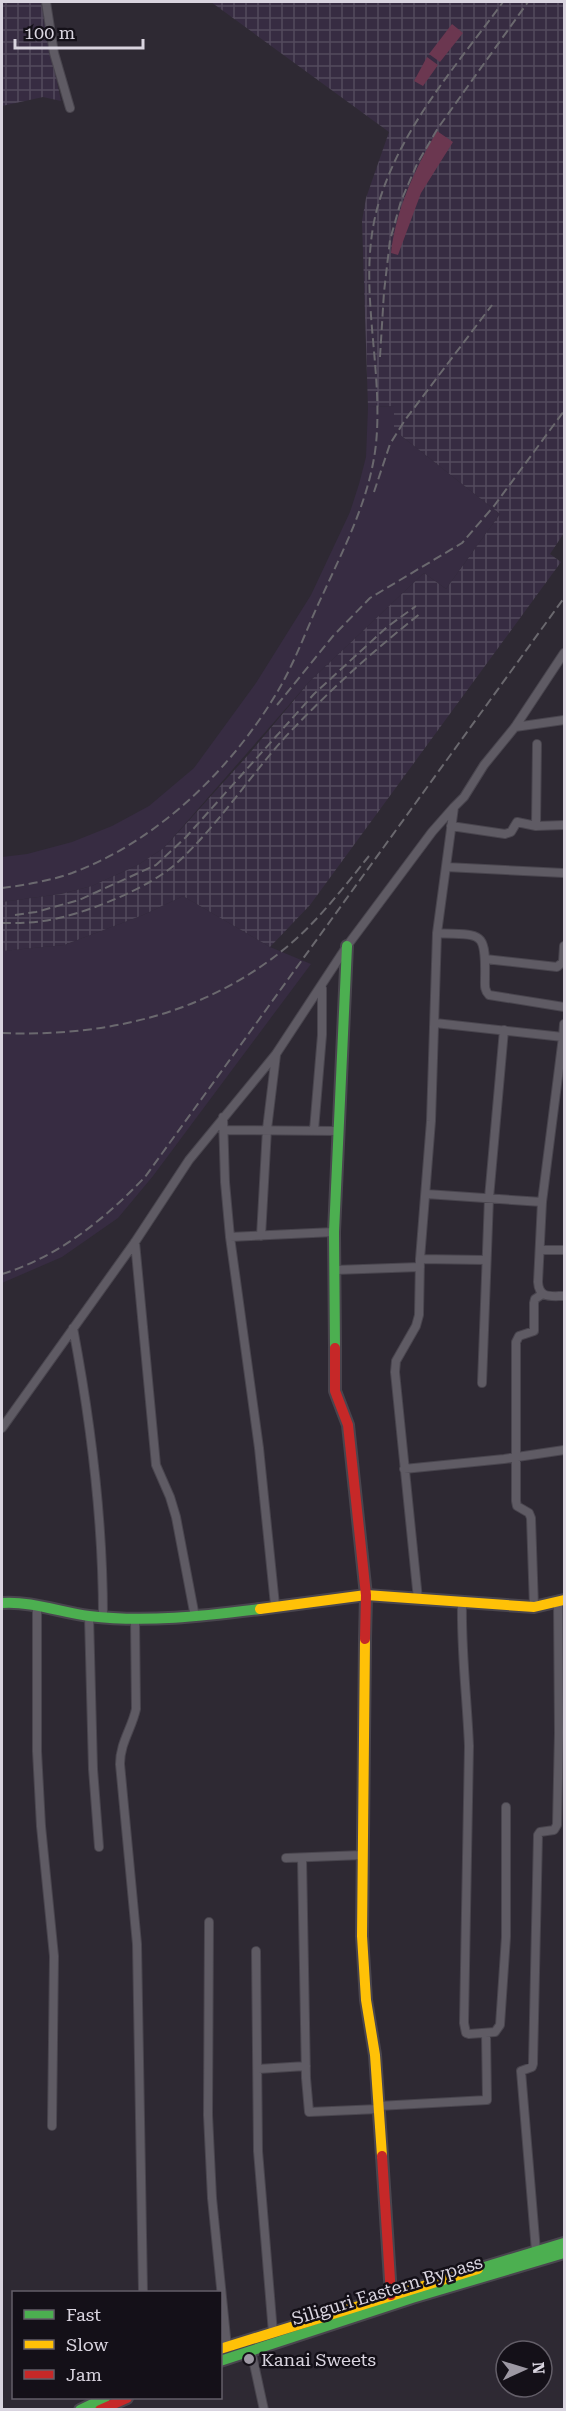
<svg xmlns="http://www.w3.org/2000/svg" width="566" height="2411" font-family="'Roboto Serif',serif">
<style>
.built{fill:#372c42}
.industrial{fill:url(#industrial-grid)}
.grass{fill:#6b3750}
.lines{fill:none;stroke-linecap:round;stroke-linejoin:round}
.street-casing{stroke:#49454e;stroke-width:10}
.fast-casing{stroke:#49454e;stroke-width:14}
.slow-casing{stroke:#49454e;stroke-width:14}
.jam-casing{stroke:#49454e;stroke-width:14}
.street{stroke:#5f5b64;stroke-width:8}
.fast{stroke:#4caf50;stroke-width:10}
.slow{stroke:#ffc107;stroke-width:10}
.jam{stroke:#c62828;stroke-width:10}
.rail{stroke:#6a686e;stroke-width:2;stroke-dasharray:9 4.5;stroke-linecap:butt}
.poi-dot{fill:#9d98a3;stroke:#141018;stroke-width:2}
.labels{text-anchor:middle;dominant-baseline:central;stroke-width:5;stroke-linejoin:round;paint-order:stroke}
.street-label{font-size:18px;fill:#d9d4df;stroke:#141018}
.poi-label{font-size:18px;fill:#d9d4df;stroke:#141018;text-anchor:start}
</style>
<defs>
<pattern id="industrial-grid" width="8" height="8" patternUnits="userSpaceOnUse" patternTransform="scale(1.5)"><rect width="8" height="8" fill="#372c42"/><path d="M0 4h8M4 0v8" fill="none" stroke="#534a5d"/></pattern>
</defs>
<rect width="100%" height="100%" fill="#2e2933"/>
<path class="built" d="M394,406V430L500,514L446,589L424,573L310,681L164,848L138,865L92,886L61,894L2,902V857L27,854L72,842L112,826L149,806L194,768L256,683L311,595L350,512L359,484L366,457L368,407Z
M183,896L270,947L311,964L153,1176L118,1218L62,1257L2,1283V951L64,945L143,915Z"/>
<path class="industrial" d="M2,2H41L61,101L43,97L2,106Z
M211,2H564V533L550,554L561,562L310,905L270,947L183,896L143,915L64,945L2,951V902L61,894L92,886L138,865L164,848L249,754L310,681L424,573L446,589L500,514L394,430V406L368,407L362,221L366,198L389,132Z"/>
<path class="grass" d="M452,24L463,33L440,62L429,54Z
M427,57L438,65L423,86L414,81Z
M437,131L453,142L421,193L398,255L391,253C396,209 415,169 437,131Z"/>
<g class="lines">
<g class="street-casing">
<path id="street" d="M46,2L54,53L70,108
M515,727L564,720
M451,826L505,834L511,832L517,822L536,826L564,825
M536,826L537,744
M446,867L564,873
M437,933C481,936 486,928 485,978C485,985 484,990 489,995L564,1007
M485,959L557,967L563,962L564,946
M435,1023L563,1037L564,1024
M563,1037L542,1202L538,1282C539,1299 551,1296 564,1296
M223,1117L225,1182L230,1237L259,1448L275,1605
M224,1130L338,1131
M314,1130L322,1035V988
M426,1194L542,1202
M261,1236L267,1129L276,1055
M230,1237L334,1232
M135,1242L156,1465L170,1497L176,1517L195,1617
M540,1250H564
M420,1259L485,1260
M335,1270L420,1267
M73,1328C91,1423 103,1520 103,1617
M482,1383L489,1198L504,1030
M2,1428L135,1242L189,1160L276,1054L347,946L432,832L454,807
M404,1469L504,1459L564,1450
M418,1599L395,1372L396,1361L416,1326L419,1315L420,1259L431,1121L437,933L454,807L464,797L484,765L515,727L564,653
M462,1603C461,1651 467,1698 469,1746L464,2023L466,2033L469,2034L495,2032L500,2025L506,1937V1807
M37,1606V1751L41,1826L54,1956L52,2126
M534,1607L531,1518L529,1513L517,1506L516,1501V1342L519,1336L534,1331V1303L535,1299L541,1295
M89,1616L93,1769L99,1847
M135,1619L136,1709C132,1728 120,1743 120,1764L137,1944L143,2292
M286,1858L363,1855
M302,1858L306,2078L309,2112L379,2109
M209,1922L208,2115L212,2198L227,2347
M256,1951L258,2151L273,2333
M258,2069L306,2066
M378,2106L487,2100L486,2033
M536,2251L521,2071L532,2067L533,2064L538,1835L540,1832L554,1830L557,1825L559,1733L558,1602
M251,2350L264,2410"/>
</g>
<g class="fast-casing">
<path id="fast" d="M335,1348L334,1232L347,946
M2,1603C31,1601 60,1612 89,1616C146,1623 203,1616 260,1609
M478,2269L564,2243
M220,2361L412,2298L564,2253
M80,2410L105,2398"/>
</g>
<g class="slow-casing">
<path id="slow" d="M260,1609L366,1595L534,1607L564,1600
M365,1639L362,1936L366,2000L375,2055L382,2156
M220,2349L478,2269"/>
</g>
<g class="jam-casing">
<path id="jam" d="M335,1348V1391L348,1425L366,1595L365,1639
M382,2156L391,2295
M100,2410L127,2398"/>
</g>
<use href="#street" class="street"/>
<use href="#fast" class="fast"/>
<use href="#slow" class="slow"/>
<use href="#jam" class="jam"/>
<path class="rail" d="M380,357L384,292L390,240L401,201L417,164L438,128L528,2
M374,492L390,444L405,420L492,305
M277,705L333,636L370,598L462,543L494,506L564,411
M2,888C25,885 49,881 72,873C158,841 233,768 279,689C296,660 308,625 323,594C345,546 370,498 376,444C384,363 355,281 379,202C402,126 457,65 503,2
M15,915L36,912L79,900L156,865L186,837L314,694L387,627L416,606
M2,923C15,923 29,923 43,921C81,916 151,888 179,861C220,823 251,774 289,733C330,690 374,650 421,613
M2,1033C103,1037 203,1015 283,950C316,924 343,888 369,856
M2,1274C58,1257 105,1219 145,1177L564,598"/>
</g>
<circle class="poi-dot" cx="249" cy="2359" r="6"/>
<g class="labels">
<g class="street-label">
<text transform="translate(387 2290) rotate(-17)">Siliguri Eastern Bypass</text>
</g>
<g class="poi-label">
<text x="261" y="2359">Kanai Sweets</text>
</g>
</g>
<rect width="566" height="2411" fill="none" stroke="#d9d4df" stroke-width="6"/>
<rect x="12" y="2291" width="210" height="108" fill="#141018" stroke="#635e68" stroke-width="1.5"/>
<rect x="24" y="2310" width="30" height="9" fill="#4caf50" stroke="#635e68" stroke-width="1.5"/>
<text x="66" y="2321" font-size="18" fill="#d9d4df">Fast</text>
<rect x="24" y="2340" width="30" height="9" fill="#ffc107" stroke="#635e68" stroke-width="1.5"/>
<text x="66" y="2351" font-size="18" fill="#d9d4df">Slow</text>
<rect x="24" y="2370" width="30" height="9" fill="#c62828" stroke="#635e68" stroke-width="1.5"/>
<text x="66" y="2381" font-size="18" fill="#d9d4df">Jam</text>
<g transform="translate(524 2369) rotate(86)"><circle r="28" fill="#141018" stroke="#635e68" stroke-width="1.5"/>
<path d="M0-4.5L10 22L0 15L-10 22Z" fill="#9d98a3"/>
<text y="-9" font-size="16" font-weight="bold" text-anchor="middle" fill="#d9d4df">N</text>
</g>
<path d="M15 39v9h128v-9" fill="none" stroke="#d9d4df" stroke-width="3"/>
<text x="24" y="39" font-size="18" fill="#d9d4df" stroke="#141018" stroke-width="4.5" paint-order="stroke">100 m</text>
</svg>
